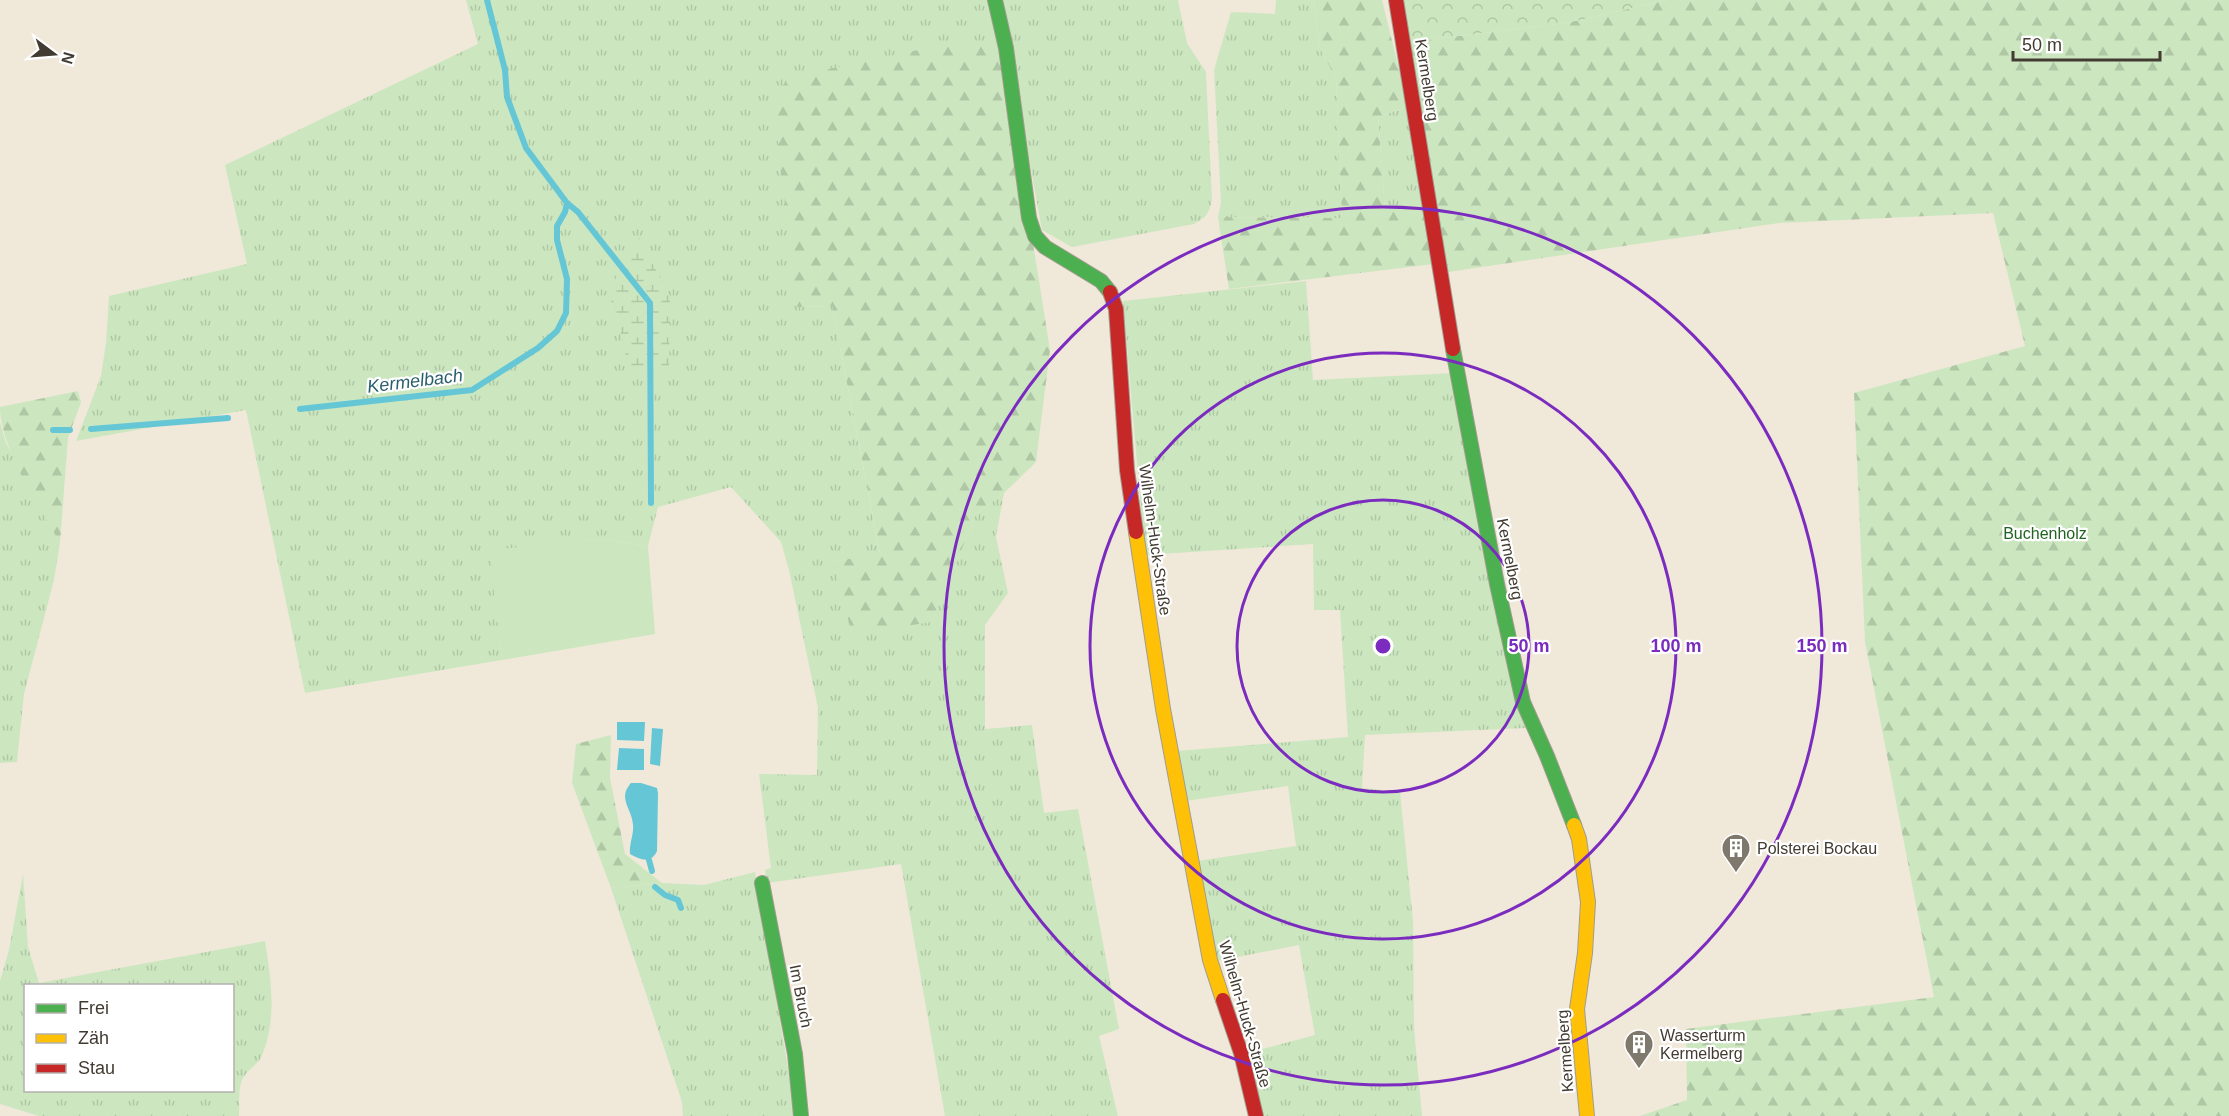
<svg xmlns="http://www.w3.org/2000/svg" width="2229" height="1116" font-family="Helvetica,sans-serif">
<style>
.grass{fill:url(#grass-tufts);fill-rule:evenodd}
.forest{fill:url(#forest-firs)}
.wetland{fill:url(#wetland-marsh)}
.park{fill:url(#park-crowns)}
.pitch{fill:#cce7c0}
.water{fill:#65c6d6}
.lines{fill:none;stroke-linecap:round;stroke-linejoin:round}
.stream{stroke:#65c6d6;stroke-width:6}
.fast-casing{stroke:#a29c90;stroke-width:16}
.slow-casing{stroke:#a29c90;stroke-width:16}
.jam-casing{stroke:#a29c90;stroke-width:16}
.fast{stroke:#4caf50;stroke-width:14}
.slow{stroke:#ffc107;stroke-width:14}
.jam{stroke:#c62828;stroke-width:14}
.ring{fill:none;stroke:#7b2cbf;stroke-width:3}
.labels{text-anchor:middle;dominant-baseline:central;stroke-width:4.5;stroke-linejoin:round;paint-order:stroke}
.street-label{font-size:16px;fill:#423b31;stroke:#fff}
.park-label{font-size:16px;fill:#216321;stroke:#fff}
.poi-label{font-size:16px;fill:#423b31;stroke:#fff;text-anchor:start}
.water-label{font-size:18px;font-style:italic;fill:#295e6c;stroke:#fff}
.centre{fill:#7b2cbf;stroke:#fff;stroke-width:3}
.ring-label{font-size:18px;text-anchor:middle;font-weight:bold;fill:#7b2cbf;stroke:#fff;stroke-width:4.5;stroke-linejoin:round;paint-order:stroke}
</style>
<defs>
<pattern id="grass-tufts" width="24" height="20" patternUnits="userSpaceOnUse" patternTransform="scale(1.5)"><rect width="24" height="20" fill="#cce7c0"/><path d="M3 7l-1-3M5 7V3M7 7l1-3M15 17l-1-3M17 17v-4M19 17l1-3" fill="none" stroke="#b0c7a5"/></pattern>
<pattern id="forest-firs" width="22" height="20" patternUnits="userSpaceOnUse" patternTransform="scale(1.5)"><rect width="22" height="20" fill="#cce7c0"/><path d="M5 1l3.5 6h-7zM16 11l3.5 6h-7z" fill="#b0c7a5"/></pattern>
<pattern id="wetland-marsh" width="20" height="14" patternUnits="userSpaceOnUse" patternTransform="scale(1.5)"><rect width="20" height="14" fill="#cce7c0"/><path d="M1 5h8M5 5V1M11 12h8M15 12V8" fill="none" stroke="#b0c7a5"/></pattern>
<pattern id="park-crowns" width="20" height="18" patternUnits="userSpaceOnUse" patternTransform="scale(1.5)"><rect width="20" height="18" fill="#cce7c0"/><path d="M2 6a3 3 0 1 1 6 0M12 15a3 3 0 1 1 6 0" fill="none" stroke="#b0c7a5"/></pattern>
</defs>
<rect width="100%" height="100%" fill="#f0e8d9"/>
<path class="grass" d="M466,0H991L1002,49L797,307L832,306L880,554L833,562L932,621L976,514L1004,493L996,537L1008,593L985,625V729L1032,725L1044,813L1078,809L1119,1029L1099,1036L1118,1116H945L901,864L767,883L765,870L771,868L759,774L817,775L818,708L789,570L781,542L731,487L658,507L648,546L602,539L490,551L502,660L305,693L246,410L76,441L101,376L106,343L109,296L247,264L225,165L478,44Z
M1000,0H1178L1187,43L1206,72L1212,200C1209,213 1206,218 1194,224L1072,247L1042,230Z
M1276,0H1314L1319,46L1336,79L1342,218L1218,217L1221,202L1214,70L1231,12L1275,14Z
M1408,106L1425,208L1385,209L1378,117Z
M1306,281L1313,380L1453,373L1526,728L1365,735L1362,788L1400,792L1413,921L1414,1028L1422,1116H1263L1248,1053L1315,1035L1299,945L1217,961L1197,861L1296,846L1288,786L1186,801L1177,751L1348,737L1340,610H1314L1313,544L1145,555L1123,301Z
M0,422L6,443L60,543L54,580L24,694L17,762L0,763Z
M755,872L796,1116H683L682,1102L611,888L662,883L704,885Z
M23,874L28,947L39,983L265,941C271,979 277,1017 263,1053C260,1063 251,1067 245,1075C237,1085 240,1103 239,1116H39L0,1104V981L9,950ZM26,986H232V1090H26Z"/>
<path class="forest" d="M1314,0H1382L1408,106L1378,117L1385,209L1425,208L1434,264L1229,289L1218,217L1342,218L1336,79L1319,46Z
M1667,0H2229V1116H1640L1687,1100L1686,1029L1934,997L1865,642L1854,393L2025,346L1993,213L1779,223L1448,272L1409,42L1566,23Z
M960,41L1002,49L1050,350L1036,462L1004,493L976,514L932,622L852,634L833,562L880,553L832,306L797,307L772,91L801,75Z
M78,391L81,402L68,438L60,543C39,507 0,447 0,407Z
M611,735L610,778L625,854L662,883L611,888L572,783L576,744Z"/>
<path class="wetland" d="M639,238L670,296L669,372H650L631,377L615,308L607,294Z"/>
<path class="park" d="M1400,0H1667L1566,23L1409,42Z"/>
<path class="pitch" d="M602,539L648,546L655,634L502,660L489,550Z"/>
<path class="water" d="M617,722H645L644,741L617,740Z
M652,728L663,729L660,766L650,764Z
M619,748L644,749V770H617Z
M631,783H641L657,788L658,793L657,851C651,864 641,860 630,854C629,844 634,834 633,825C632,808 617,799 631,783Z"/>
<g class="lines">
<path class="stream" d="M567,203L578,212L650,303L651,503
M300,409L472,390L538,348L557,331L566,313L567,279L557,240V226L565,212L567,203L526,148L507,97L505,70L487,0
M91,429L228,418
M53,430H70
M649,860L652,871
M655,887L665,895L678,900L681,908"/>
<g class="fast-casing">
<path id="fast" d="M995,0L1006,48L1029,218L1035,236L1045,247L1101,281L1110,292
M1453,349L1497,584L1523,702L1547,756L1574,825
M762,883L795,1054L801,1116"/>
</g>
<g class="slow-casing">
<path id="slow" d="M1136,532L1163,709L1210,960L1223,1000
M1574,825L1579,839L1588,902L1585,953L1577,1009L1587,1116"/>
</g>
<g class="jam-casing">
<path id="jam" d="M1396,0L1453,349
M1110,292L1116,309L1127,470L1136,532
M1223,1000L1241,1053L1256,1116"/>
</g>
<use href="#fast" class="fast"/>
<use href="#slow" class="slow"/>
<use href="#jam" class="jam"/>
</g>
<g class="ring">
<circle cx="1383" cy="646" r="146"/>
<circle cx="1383" cy="646" r="293"/>
<circle cx="1383" cy="646" r="439"/>
</g>
<defs>
<g id="building-pin" transform="scale(1.5)"><path d="M0 17L-7.5 6A9.5 9.5 0 1 1 7.5 6Z" fill="#7f786c" stroke="#fff"/><path d="M-4-6H4V6H1V3H-1V6H-4ZM-2.5-4.3h1.7v1.8h-1.7ZM.8-4.3h1.7v1.8H.8ZM-2.5-1h1.7V.8h-1.7ZM.8-1h1.7V.8H.8Z" fill="#fff"/></g>
</defs>
<g fill-rule="evenodd">
<use href="#building-pin" x="1736" y="848"/>
<use href="#building-pin" x="1639" y="1044"/>
</g>
<g class="labels">
<g class="street-label">
<text transform="translate(1427 80) rotate(81)">Kermelberg</text>
<text transform="translate(1155 540) rotate(82)">Wilhelm-Huck-Straße</text>
<text transform="translate(1510 559) rotate(79)">Kermelberg</text>
<text transform="translate(801 996) rotate(79)">Im Bruch</text>
<text transform="translate(1245 1014) rotate(74)">Wilhelm-Huck-Straße</text>
<text transform="translate(1565 1051) rotate(-94)">Kermelberg</text>
</g>
<g class="park-label">
<text x="2045" y="533">Buchenholz</text>
</g>
<g class="poi-label">
<text x="1757" y="848">Polsterei Bockau</text>
<text x="1660" y="1035">Wasserturm<tspan x="1660" dy="18">Kermelberg</tspan></text>
</g>
<g class="water-label">
<text transform="translate(415 381) rotate(-7)">Kermelbach</text>
</g>
</g>
<circle cx="1383" cy="646" r="9" class="centre"/>
<g class="ring-label">
<text x="1529" y="652">50 m</text>
<text x="1676" y="652">100 m</text>
<text x="1822" y="652">150 m</text>
</g>
<rect x="24" y="984" width="210" height="108" fill="#ffffff" stroke="#b3b1ad" stroke-width="1.5"/>
<rect x="36" y="1004" width="30" height="9" fill="#4caf50" stroke="#b3b1ad" stroke-width="1.5"/>
<text x="78" y="1014" font-size="18" fill="#423b31">Frei</text>
<rect x="36" y="1034" width="30" height="9" fill="#ffc107" stroke="#b3b1ad" stroke-width="1.5"/>
<text x="78" y="1044" font-size="18" fill="#423b31">Zäh</text>
<rect x="36" y="1064" width="30" height="9" fill="#c62828" stroke="#b3b1ad" stroke-width="1.5"/>
<text x="78" y="1074" font-size="18" fill="#423b31">Stau</text>
<g transform="translate(54 54) rotate(106)" stroke="#ffffff" stroke-width="4.5" paint-order="stroke">
<path d="M0-4.5L10 22L0 15L-10 22Z" fill="#423b31"/>
<text y="-9" font-size="16" font-weight="bold" text-anchor="middle" fill="#423b31">N</text>
</g>
<path d="M2013 51v9h147v-9" fill="none" stroke="#423b31" stroke-width="3"/>
<text x="2022" y="51" font-size="18" fill="#423b31" stroke="#ffffff" stroke-width="4.5" paint-order="stroke">50 m</text>
</svg>
